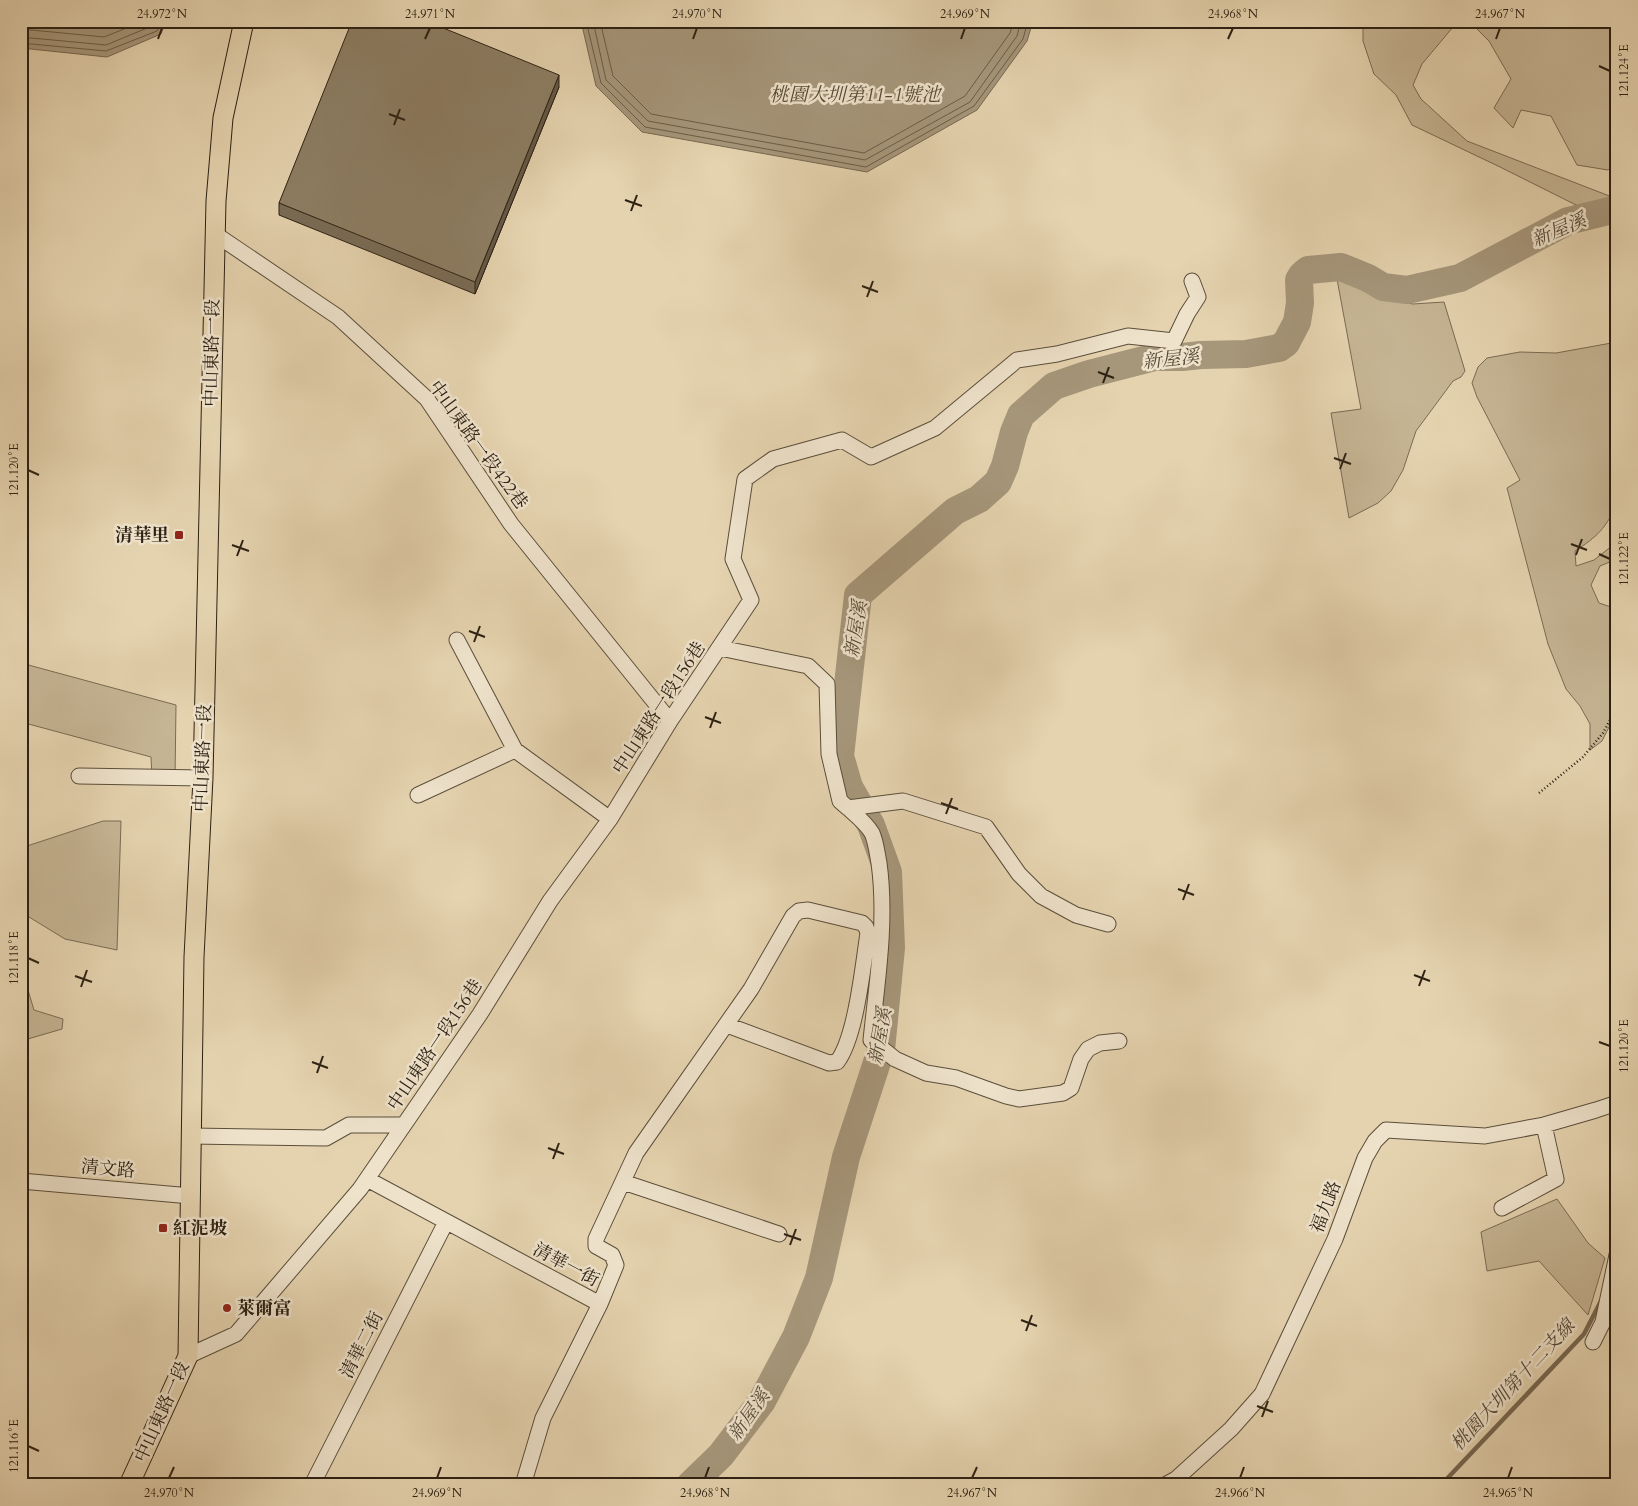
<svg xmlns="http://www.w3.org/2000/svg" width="1638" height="1506" font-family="Cardo,'Noto Serif TC',serif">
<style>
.green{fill:#c6b594;stroke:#7a6b54}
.water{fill:#a6967a;stroke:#766751}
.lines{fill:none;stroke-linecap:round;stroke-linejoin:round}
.shore{stroke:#6a5c46;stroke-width:1}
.stream{stroke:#766751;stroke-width:4.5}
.river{stroke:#a6967a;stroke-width:28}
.minor-casing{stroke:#5b4e3a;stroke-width:17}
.major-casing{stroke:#2d2113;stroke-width:21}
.path{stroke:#2d2113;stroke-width:2.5;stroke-dasharray:1 2.5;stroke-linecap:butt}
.minor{stroke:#eee2cb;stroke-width:15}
.major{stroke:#e5d3af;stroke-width:19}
.wall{fill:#796c56;stroke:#2d2113}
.shaded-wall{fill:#635846;stroke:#2d2113}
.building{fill:#8d7e64;stroke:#2d2113}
.ticks{fill:none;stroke:#2d2113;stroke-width:2}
.poi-dot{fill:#8f2418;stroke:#eee2cb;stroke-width:2}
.labels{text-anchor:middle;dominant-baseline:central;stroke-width:5;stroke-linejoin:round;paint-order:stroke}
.street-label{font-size:18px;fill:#2d2113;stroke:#eee2cb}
.poi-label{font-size:18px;font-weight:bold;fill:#2d2113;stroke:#eee2cb;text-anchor:start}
.water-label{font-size:19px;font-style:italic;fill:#574a37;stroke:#eee2cb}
.neatline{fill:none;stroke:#2d2113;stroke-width:2}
.ticks-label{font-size:12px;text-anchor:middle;fill:#2d2113}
</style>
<rect width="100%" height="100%" fill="#e5d3af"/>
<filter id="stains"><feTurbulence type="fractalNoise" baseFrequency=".004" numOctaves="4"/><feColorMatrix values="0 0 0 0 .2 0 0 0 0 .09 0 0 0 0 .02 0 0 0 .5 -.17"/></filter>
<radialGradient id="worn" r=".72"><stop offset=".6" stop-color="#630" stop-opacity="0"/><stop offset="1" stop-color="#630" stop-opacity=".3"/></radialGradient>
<path class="green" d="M1363,21H1458L1422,64L1413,85L1421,99L1467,141L1612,197L1582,208L1500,167L1412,125L1396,95L1374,74L1363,41Z
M1469,21H1617V162L1608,170L1577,165L1551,116L1521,110L1513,128L1494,108L1511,79L1489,41Z
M1337,279L1380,298L1413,304L1444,302L1465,371L1461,377L1453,381L1416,431L1403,470L1391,491L1378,503L1349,518L1331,413L1361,409Z
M1617,342V504C1605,529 1598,536 1575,551L1576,566L1594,560L1617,542V559L1600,566L1591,585L1599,603L1617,609V711L1602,741L1590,750V724L1580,706L1566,689L1548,644L1507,488L1520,480L1477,397L1472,383L1478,367L1487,358L1520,352L1556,353Z
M21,663L176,705L175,780L152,778L151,757L21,722Z
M103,821H121L117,950L65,939L29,917L21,923V848Z
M21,967L34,1010L63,1019L62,1029L21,1041Z
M1557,1199L1588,1243L1605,1258L1588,1315L1539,1261L1487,1271L1481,1232Z"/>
<path class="water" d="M21,21H166L161,34L107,57L21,48Z
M581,21H1033L1027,41L977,110L867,172L642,132L596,86Z"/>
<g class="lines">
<path class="shore" d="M586,21L601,83L645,127L866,167L974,106L1023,39L1028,21
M593,21L606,80L648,121L865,160L970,102L1017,36L1021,21
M600,21L613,76L651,114L864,153L965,96L1010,33L1014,21
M21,29L104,37L144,21
M21,37L106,45L152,26L154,21
M21,43L106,51L157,31L161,21"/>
<path class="stream" d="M1611,1254L1617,1213
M1441,1485L1584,1334L1601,1301"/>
<path class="river" d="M690,1485L721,1455L762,1401L796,1337L819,1278L846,1157L881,1050L891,948L888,872L871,825L849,787L840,756L858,595L955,511L979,499L998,482L1005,466L1014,432L1021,415L1054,386L1089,374L1155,357H1182L1201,355L1246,354L1279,348L1286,343L1297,322L1300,303L1299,280L1302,275L1308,270L1341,267L1368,278L1383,287L1407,290L1460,278L1568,221L1617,209"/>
<g class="minor-casing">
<path id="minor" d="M215,234L338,317L427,399L511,524L670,721
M457,640L515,750L610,819
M720,648L808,666L827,684L829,754L840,801L848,808L903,801L986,827L1019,874L1041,896L1076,915L1108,924
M79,776L203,778
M418,795L515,750
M848,808C857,816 866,823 872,833C876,842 877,853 879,863C887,921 877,982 871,1040L895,1059L926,1073L956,1078L1006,1096L1019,1099L1063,1093L1071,1088L1081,1059L1088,1049L1100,1043L1119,1041
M191,1136L326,1138L349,1125H404
M367,1179L600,1304L543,1418L523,1485
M21,1181L191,1196
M623,1182L779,1234
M1502,1208L1556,1179L1544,1125
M600,1304L616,1265L612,1255L596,1246V1239L636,1153L751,989L793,916L799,911L808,910L862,923L866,927L868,933C863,965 856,1038 837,1062L829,1063L727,1025
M1593,1342L1603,1322L1617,1255
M188,1356L236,1334L360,1189L480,1014L550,901L610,819L670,721L751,600L733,559L745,479L773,459L842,440L871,457L935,428L1017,360L1057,354L1128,336L1174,341L1187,314L1198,297L1192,281
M312,1485L446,1222
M1165,1485L1176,1479L1231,1429L1262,1394L1335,1239L1365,1158L1375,1141L1386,1130L1485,1136L1544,1125L1596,1110L1617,1103"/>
</g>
<g class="major-casing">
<path id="major" d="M129,1485L188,1356L194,957L203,778L216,201L223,118L244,21"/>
</g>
<path class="path" d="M1539,793L1583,757L1603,733L1617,707"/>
<use href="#minor" class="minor"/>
<use href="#major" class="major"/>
</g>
<path class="wall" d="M559,87L475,294L279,215V203Z"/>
<path class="shaded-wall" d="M559,75V87L475,294V282Z"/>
<path class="building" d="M352,21H426L559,75L475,282L279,203Z"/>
<path class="ticks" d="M158,39L162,28M425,39L430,28M693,39L697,28M961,39L965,28M1228,39L1233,28M1496,39L1500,28M1599,66L1610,71M389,114L405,120M394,125L400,109M625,200L642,206M631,211L637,195M862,286L878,292M867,297L873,281M1098,372L1114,378M1103,383L1109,367M1334,458L1351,464M1340,469L1346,453M28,470L39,475M1571,544L1587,550M232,545L249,551M1599,554L1610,559M1576,555L1582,539M237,556L243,540M469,631L485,637M474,642L480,626M705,717L721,723M710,728L716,712M941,803L958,809M946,814L952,798M1178,889L1194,895M1183,900L1189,884M28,958L39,963M1414,975L1430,981M75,976L92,982M1419,986L1425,970M81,987L87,970M1599,1042L1610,1046M312,1062L328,1068M317,1073L323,1056M548,1148L564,1154M553,1159L559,1143M784,1234L801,1240M790,1245L796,1229M1021,1320L1037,1326M1026,1331L1032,1315M1257,1406L1273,1412M1262,1417L1268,1401M28,1446L39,1451M169,1478L174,1467M437,1478L441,1467M705,1478L709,1467M972,1478L977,1467M1240,1478L1244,1467M1508,1478L1512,1467"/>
<g class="poi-dot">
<rect x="174" y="530" width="10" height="10" rx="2.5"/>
<rect x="158" y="1223" width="10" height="10" rx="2.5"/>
<circle cx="227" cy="1308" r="5"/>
</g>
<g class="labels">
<g class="street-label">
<text transform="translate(212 353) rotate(-89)">中山東路一段</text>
<text transform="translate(478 445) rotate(54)">中山東路一段422巷</text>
<text transform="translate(659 708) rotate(-57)">中山東路一段156巷</text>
<text transform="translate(203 758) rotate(-88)">中山東路一段</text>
<text transform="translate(435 1045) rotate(-56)">中山東路一段156巷</text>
<text transform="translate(108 1169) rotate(5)">清文路</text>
<text transform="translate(1326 1207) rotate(-69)">福九路</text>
<text transform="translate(566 1265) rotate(28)">清華一街</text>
<text transform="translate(362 1345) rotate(-63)">清華二街</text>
<text transform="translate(162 1412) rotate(-66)">中山東路一段</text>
</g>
<g class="poi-label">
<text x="169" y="535" text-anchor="end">清華里</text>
<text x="173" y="1228">紅泥坡</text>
<text x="237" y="1308">萊爾富</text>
</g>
<g class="water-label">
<text x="855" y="95">桃園大圳第11-1號池</text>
<text transform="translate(1559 230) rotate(-23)">新屋溪</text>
<text transform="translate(1171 359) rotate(-6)">新屋溪</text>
<text transform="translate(856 629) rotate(-81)">新屋溪</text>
<text transform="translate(880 1036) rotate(-80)">新屋溪</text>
<text transform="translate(1513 1385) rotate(-47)">桃園大圳第十二支線</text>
<text transform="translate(749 1415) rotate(-55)">新屋溪</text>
</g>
</g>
<rect width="1638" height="1506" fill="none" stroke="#e5d3af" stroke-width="55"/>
<rect x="28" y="28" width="1582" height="1450" class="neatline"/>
<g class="ticks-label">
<text x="162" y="18">24.972°N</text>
<text x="430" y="18">24.971°N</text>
<text x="697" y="18">24.970°N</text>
<text x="965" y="18">24.969°N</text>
<text x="1233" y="18">24.968°N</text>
<text x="1500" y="18">24.967°N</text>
<text transform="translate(1624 71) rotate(-90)" y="4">121.124°E</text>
<text transform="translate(14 470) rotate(-90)" y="4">121.120°E</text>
<text transform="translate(1624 559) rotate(-90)" y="4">121.122°E</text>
<text transform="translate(14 958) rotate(-90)" y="4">121.118°E</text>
<text transform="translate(1624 1046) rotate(-90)" y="4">121.120°E</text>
<text transform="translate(14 1446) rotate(-90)" y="4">121.116°E</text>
<text x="169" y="1497">24.970°N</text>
<text x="437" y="1497">24.969°N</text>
<text x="705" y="1497">24.968°N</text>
<text x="972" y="1497">24.967°N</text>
<text x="1240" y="1497">24.966°N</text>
<text x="1508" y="1497">24.965°N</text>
</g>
<rect width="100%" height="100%" filter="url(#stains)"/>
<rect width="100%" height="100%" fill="url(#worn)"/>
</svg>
